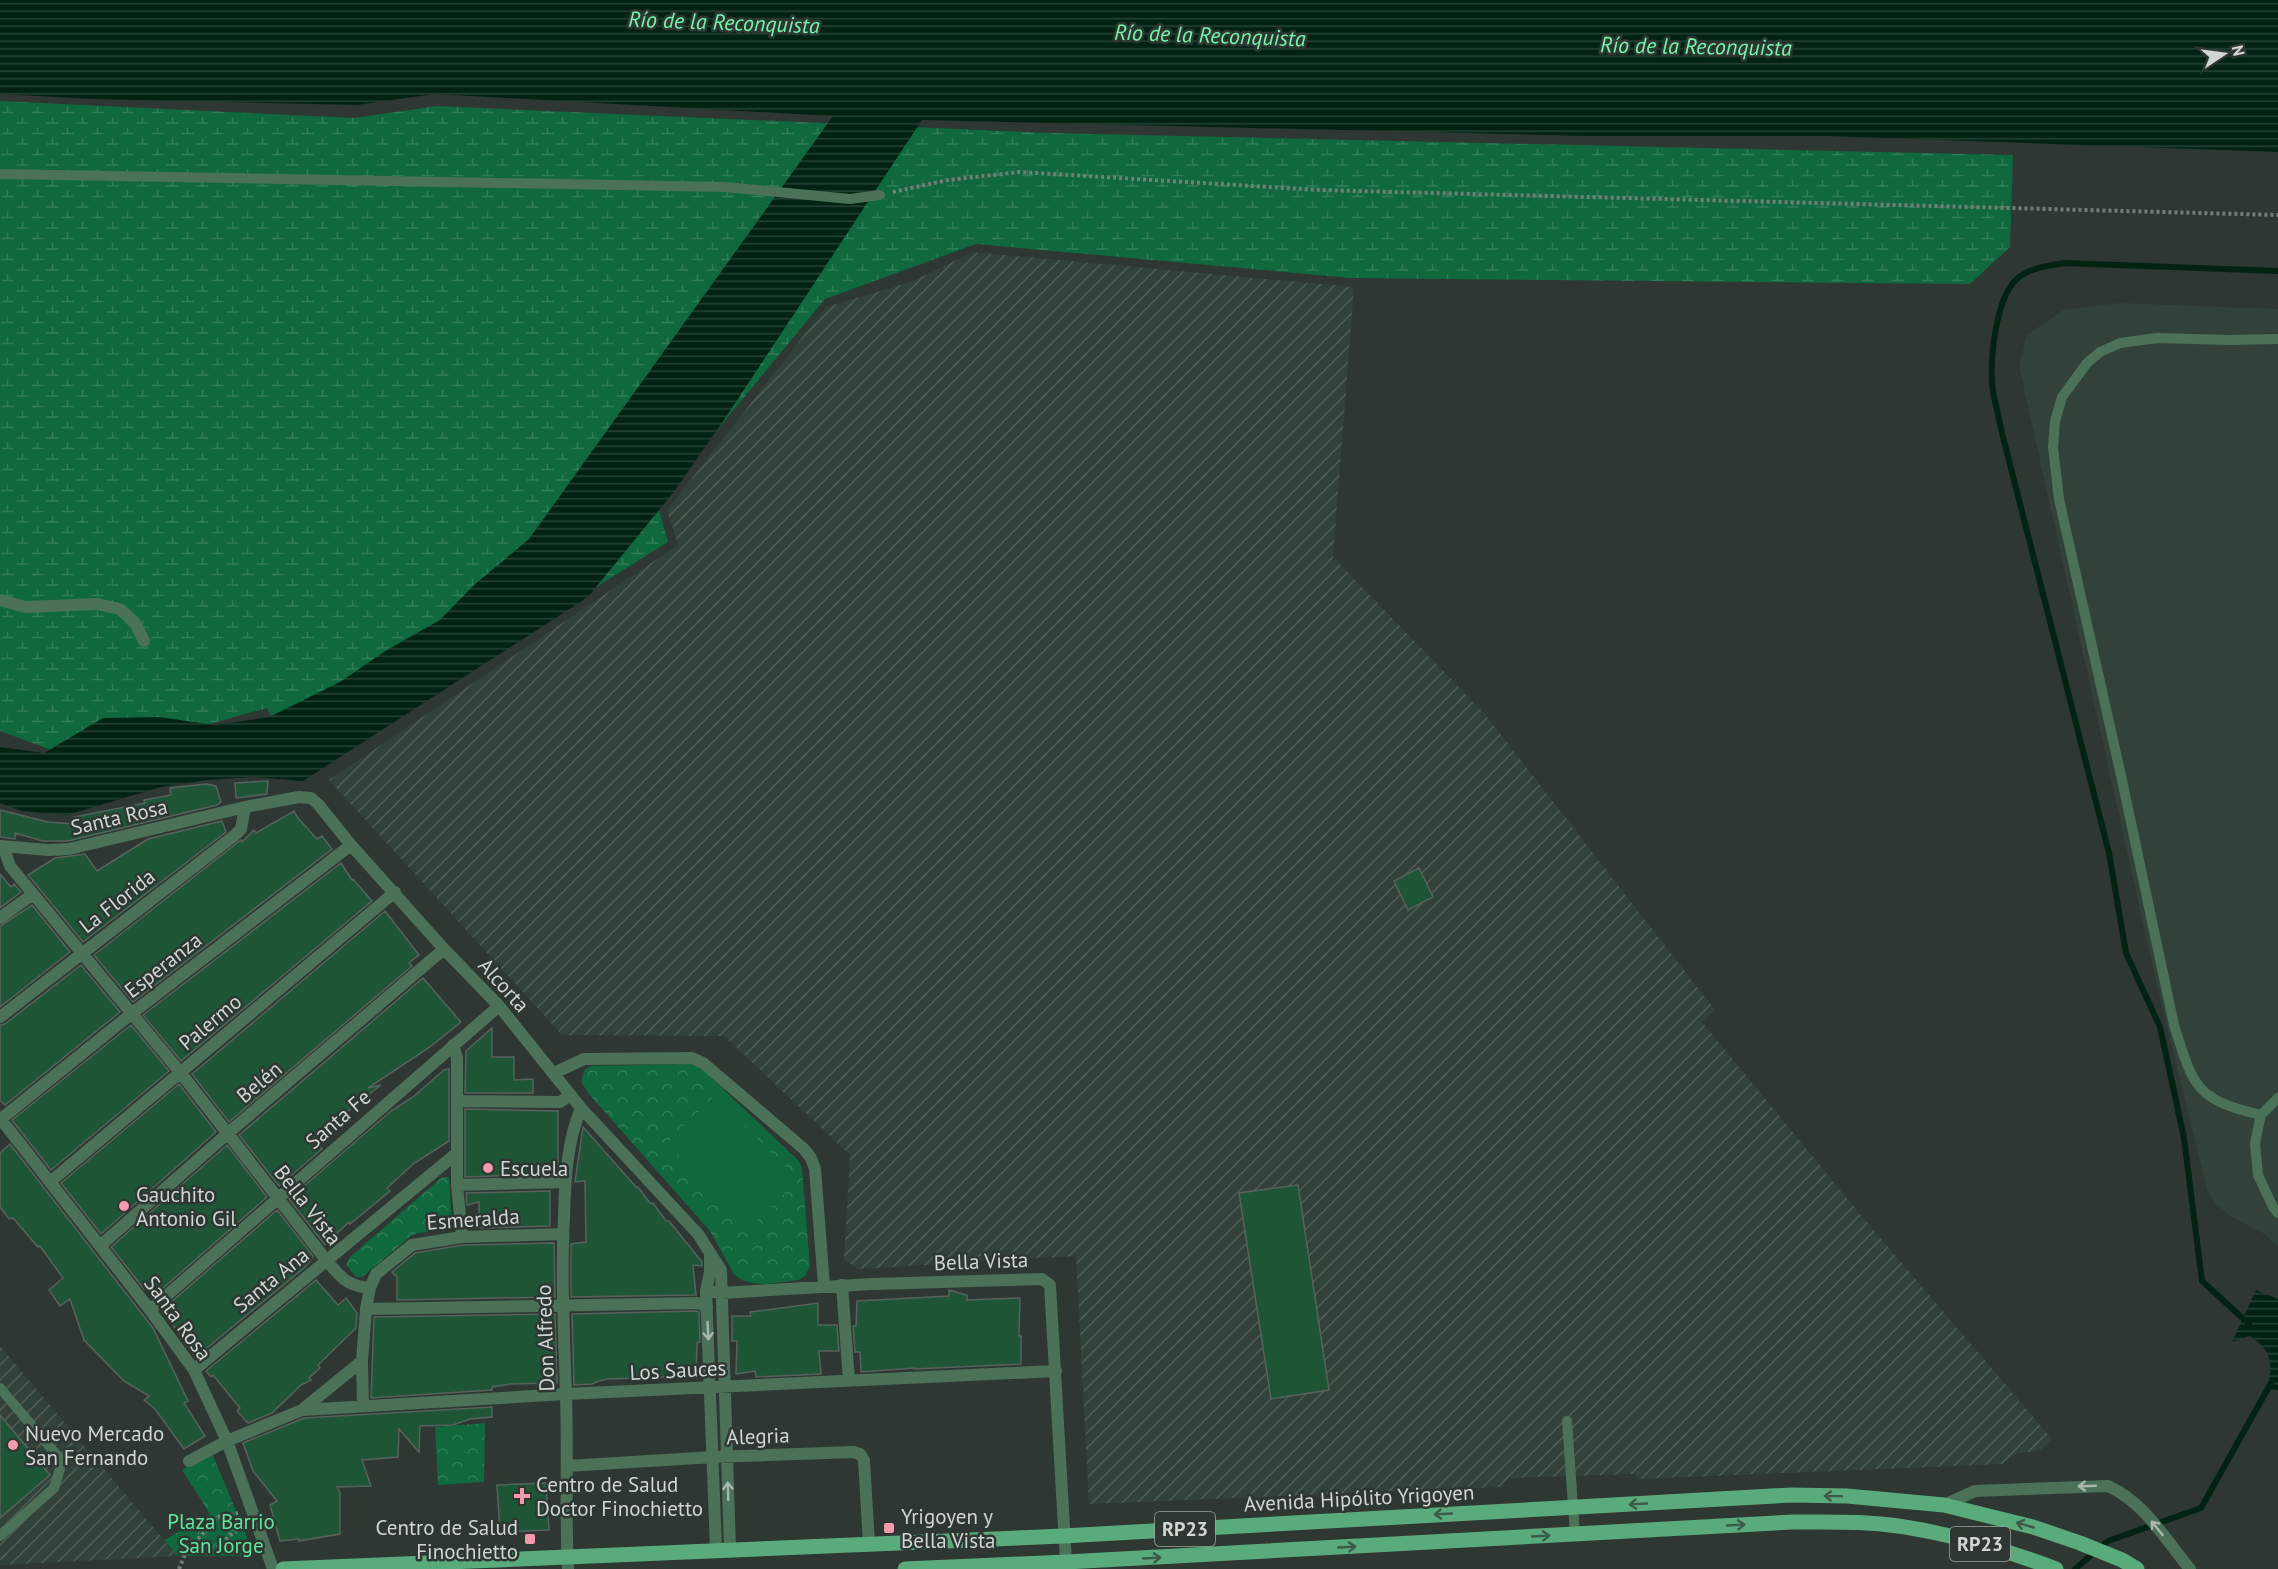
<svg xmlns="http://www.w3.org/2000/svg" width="2278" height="1569" font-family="'PT Sans',sans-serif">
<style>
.built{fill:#324238}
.industrial{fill:url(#industrial-furrows)}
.wetland{fill:url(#wetland-marsh)}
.park{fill:url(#park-crowns)}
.garden{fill:#0f683e}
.water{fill:url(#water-rules)}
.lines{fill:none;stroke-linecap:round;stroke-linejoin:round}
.stream{stroke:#022312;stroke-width:6}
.building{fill:#1f5537;stroke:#58625c;stroke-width:1.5}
.path{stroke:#757d77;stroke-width:4;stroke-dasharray:3 3;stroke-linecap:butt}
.service{stroke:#4b7159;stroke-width:10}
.minor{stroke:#4b7159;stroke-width:12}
.primary{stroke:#59ab7c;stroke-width:15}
.oneway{stroke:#a8b8ae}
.oneway2{stroke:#3b5a48}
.poi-dot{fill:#f39aac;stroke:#2e3731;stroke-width:2}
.labels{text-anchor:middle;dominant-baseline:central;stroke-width:5;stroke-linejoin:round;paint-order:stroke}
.shield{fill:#2e3731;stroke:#9fa6a2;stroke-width:1.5}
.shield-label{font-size:20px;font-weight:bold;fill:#d0d6d2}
.street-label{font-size:21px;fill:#d0d6d2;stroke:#2e3731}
.poi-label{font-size:21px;fill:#d0d6d2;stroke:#2e3731;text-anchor:start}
.park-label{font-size:21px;fill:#5fe59c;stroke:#2e3731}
.water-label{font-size:22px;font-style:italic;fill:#71f6ac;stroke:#2e3731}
</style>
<defs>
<pattern id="industrial-furrows" width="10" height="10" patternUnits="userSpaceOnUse" patternTransform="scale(1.5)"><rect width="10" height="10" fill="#324238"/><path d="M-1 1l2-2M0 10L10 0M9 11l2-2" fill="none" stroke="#4f5d54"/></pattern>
<pattern id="wetland-marsh" width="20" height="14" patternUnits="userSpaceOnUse" patternTransform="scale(1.5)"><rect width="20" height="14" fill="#0f683e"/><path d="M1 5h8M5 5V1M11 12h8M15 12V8" fill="none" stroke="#317d59"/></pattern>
<pattern id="park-crowns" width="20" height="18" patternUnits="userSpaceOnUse" patternTransform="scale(1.5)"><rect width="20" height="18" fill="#0f683e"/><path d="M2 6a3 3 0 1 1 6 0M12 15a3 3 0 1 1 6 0" fill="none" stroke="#317d59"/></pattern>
<pattern id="water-rules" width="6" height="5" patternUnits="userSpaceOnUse" patternTransform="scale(1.5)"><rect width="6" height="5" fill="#022312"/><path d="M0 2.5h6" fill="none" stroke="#264234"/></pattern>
</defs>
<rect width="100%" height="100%" fill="#2e3731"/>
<path class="built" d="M2119,303L2278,309V1247L2266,1235L2229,1215L2215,1203L2207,1190L2154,973L2019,366L2027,335L2063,310Z"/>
<path class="industrial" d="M973,252L1354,287L1333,557L1485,714L1715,1010L1702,1022L1860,1214L2052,1439L2040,1451L2017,1453L2003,1464L1638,1479L1634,1474L1509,1478L1500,1487L1089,1504L1076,1256L859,1269L844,1260L850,1155L724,1036L562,1035L329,780L678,545L667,510L826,307L911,282Z
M0,1346L164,1540L178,1556L0,1565Z"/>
<path class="wetland" d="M0,101L354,118L437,106L1049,133L2013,155L2010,247L1970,284L1351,278L976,244L825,299L657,503L668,542L299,773L267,708L184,731L65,755L0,731Z"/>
<path class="park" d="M691,1064L697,1066L706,1073L799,1161L802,1169L810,1266L805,1276L799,1280C778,1282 750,1290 734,1274L710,1231L589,1094L581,1082L585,1069L592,1066Z
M442,1177H449L452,1225L448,1230L418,1233L411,1236L362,1277H356L346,1265L350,1257Z
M485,1423L484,1482L438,1485L435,1427Z
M212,1453L249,1542V1556H178L164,1540L210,1514L182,1470Z"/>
<path class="garden" d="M715,1095L798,1180L750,1228L667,1143Z"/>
<path class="water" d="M0,0H2278V152L1826,136H1587L922,120L726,417L673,493L588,597L303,781L254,777L207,780L161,787L67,815L22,811L0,803V747L44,753L103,718L159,717L215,725L269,717L340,682L387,650L440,620L474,585L529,539L833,116L434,94L357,105L92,99L0,94Z
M2256,1290L2278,1299V1390L2268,1389C2272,1362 2274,1353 2250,1336L2232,1342Z"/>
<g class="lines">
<path class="stream" d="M2249,1324L2202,1281L2184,1138L2160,1027L2126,953L2109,853L2002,433C1999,419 1996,405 1993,392C1989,363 1995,306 2013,283C2025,268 2047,266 2064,263L2278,271
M2075,1569L2108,1541L2201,1508L2271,1383"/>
</g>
<path class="building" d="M268,781L267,794L236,798L235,783Z
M206,784L216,786L221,802L217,805L68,841H43L15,833V839L0,837V810L48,822L75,824L74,817L145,803L144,800L171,795L170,788Z
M294,811L298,818L317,839L322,836L332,849L133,1002L94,955L241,840L242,842L254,830L256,833Z
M222,821L226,832L83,942L28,875L55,858L85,854L97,871L148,839Z
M341,863L352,880L353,879L372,901L181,1061L143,1015Z
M1419,868L1433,897L1408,910L1394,881Z
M0,874L11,887L14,884L21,892L0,908Z
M32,905L70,952L0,1007V926Z
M385,911L419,955L409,963L412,966L229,1122L192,1074Z
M81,965L120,1012L5,1105L0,1100V1025L5,1024Z
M423,978L461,1022L430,1047L368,1088L381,1085L314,1138L322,1149L279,1186L239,1135Z
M131,1025L169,1071L51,1170L12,1120Z
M492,1028V1057H514V1080L533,1079V1093H465L466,1051Z
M449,1069V1141L413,1164L387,1188L390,1191L350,1224L349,1222L325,1245L289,1199L391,1111L413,1097L444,1070Z
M179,1084L216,1132L101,1234L61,1183Z
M465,1109L558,1111V1174L465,1177Z
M583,1127L636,1187H638L650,1203H653L666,1221H669L702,1262V1266L693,1265L696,1295L571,1297V1244L586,1242L585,1181L575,1182Z
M10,1144L153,1328L188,1401L184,1403L205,1436L184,1449L155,1409L144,1400L149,1396L124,1381L84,1340L70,1299L60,1306L49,1290L63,1278L40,1246L38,1247L13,1218L9,1219L0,1207V1153Z
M227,1145L267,1197L153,1297L146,1288L144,1289L111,1247Z
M1298,1185L1329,1390L1271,1399L1239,1193Z
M550,1191V1226L479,1228V1202L467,1205L466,1193Z
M277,1210L313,1256L311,1260L304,1268L196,1357L162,1310Z
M554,1243L555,1297L397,1300V1277L392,1272L415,1253L463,1245Z
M316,1280L338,1305L346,1298L357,1313L356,1328L318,1365L320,1368L309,1378L311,1380L301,1385L272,1413L248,1423L237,1411L240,1408L213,1375L211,1377L206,1371Z
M949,1290L967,1295V1300L1020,1298L1019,1336H1021V1364L914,1369V1368L861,1372L860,1352H855L853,1326H856L857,1301L949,1296Z
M818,1303V1325H837L839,1351H819L821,1374L756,1377L755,1371L736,1374L737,1341H732V1316H751L750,1312Z
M696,1311L699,1312L700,1342L697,1343L696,1376L608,1379L599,1381L592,1384L574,1385L572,1314Z
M555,1314L557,1383L511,1384L492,1387V1390L371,1398L374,1317Z
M492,1407V1417L470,1419L453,1425L420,1426L419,1452L399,1429L398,1457L362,1460L371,1486L337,1487L340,1493V1534L299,1541V1539L280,1541L270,1505L277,1501L253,1471L243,1443L304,1418Z
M0,1415L50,1475L0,1518Z
M546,1483L549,1530L500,1532L497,1485Z"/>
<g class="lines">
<path class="path" d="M893,192L948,180L1020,172L1319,190L2278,215
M217,1548L239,1527L237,1520
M179,1569L185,1554L217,1517L238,1513"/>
<path class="service" d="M0,174L725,187L850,199L880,195
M2278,1098L2261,1115L2255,1143L2258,1175L2273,1207L2278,1213
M2261,1115C2195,1099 2194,1088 2174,1025L2122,780L2059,499L2053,447L2055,421L2062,397L2087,363L2100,352L2120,343L2157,338L2229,340L2278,339
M0,1388L60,1459V1469L54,1488L0,1536
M1567,1421L1575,1534"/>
<path class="minor" d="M0,600L25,607L97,604L120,609L135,623L144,641
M0,846L49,850L69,849L245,807L299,797L311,798L318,804L351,845L444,949L499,1006L581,1108L698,1234L721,1270L730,1549
M3,846L10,866L180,1072L326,1260C341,1277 346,1286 370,1288
M0,918L33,894
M0,1017L234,836L241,829L245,807
M453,1045L457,1058V1185L462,1237
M554,1073L584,1059L692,1058L703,1063L804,1149L811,1158L815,1169L824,1286
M458,1101L560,1102L571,1095
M0,1118L150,1310L194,1370L227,1441L273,1569
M1,1119L131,1014L351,845
M50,1182L395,892
M457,1185L565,1182
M563,1234L462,1237L412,1245L376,1274L370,1288L366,1309L698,1303L707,1307
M100,1246L227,1134L444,949
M710,1253V1272L706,1291L716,1549
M842,1285L849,1381
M706,1291L721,1293L872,1284L1042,1279L1050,1285L1066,1562
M150,1310L499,1006
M362,1361L363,1405
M194,1370L457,1153
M302,1410L566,1394L1056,1371
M189,1461L227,1441L302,1410L362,1361L366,1309
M567,1466L714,1457L854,1452L860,1454L864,1460L869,1544
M1944,1505L1975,1491L2108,1486C2144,1502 2166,1540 2190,1569
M568,1569C565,1511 568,1453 566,1395C564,1335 561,1276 564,1216C565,1179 567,1142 581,1108"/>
<path class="primary" d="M283,1569L1063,1536L1791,1495L1847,1496L1944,1505L2033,1527L2080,1543L2122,1560L2137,1569
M905,1569L1066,1562L1793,1522C1822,1522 1852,1521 1881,1524C1941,1530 2000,1548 2056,1569"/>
</g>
<defs><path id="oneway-shaft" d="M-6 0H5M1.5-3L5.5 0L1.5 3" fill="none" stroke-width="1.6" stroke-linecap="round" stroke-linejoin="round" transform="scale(1.5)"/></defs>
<g class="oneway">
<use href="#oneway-shaft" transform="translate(708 1331) rotate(87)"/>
<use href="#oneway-shaft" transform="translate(2087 1486) rotate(178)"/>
<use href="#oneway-shaft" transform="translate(728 1491) rotate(-92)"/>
<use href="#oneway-shaft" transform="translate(2157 1528) rotate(-129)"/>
</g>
<g class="oneway2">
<use href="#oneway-shaft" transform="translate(1833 1496) rotate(-179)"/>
<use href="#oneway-shaft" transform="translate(1638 1504) rotate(177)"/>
<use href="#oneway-shaft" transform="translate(1443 1514) rotate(177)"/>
<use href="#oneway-shaft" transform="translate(1736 1525) rotate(-3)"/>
<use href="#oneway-shaft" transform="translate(2025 1525) rotate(-164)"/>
<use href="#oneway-shaft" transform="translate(1541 1536) rotate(-3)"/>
<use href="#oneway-shaft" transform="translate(1347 1547) rotate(-3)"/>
<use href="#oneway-shaft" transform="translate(1152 1558) rotate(-3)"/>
</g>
<g class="poi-dot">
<circle cx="488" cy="1168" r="6"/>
<circle cx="124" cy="1206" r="6"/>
<circle cx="13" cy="1445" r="6"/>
<path d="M519 1487h6v6h6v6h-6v6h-6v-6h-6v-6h6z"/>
<rect x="883" y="1522" width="12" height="12" rx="3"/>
<rect x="524" y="1533" width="12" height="12" rx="3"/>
</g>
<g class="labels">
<g class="shield">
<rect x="1155" y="1512" width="60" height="34" rx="4.5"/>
<rect x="1950" y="1527" width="60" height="34" rx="4.5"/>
</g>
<g class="shield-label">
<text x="1185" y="1529">RP23</text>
<text x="1980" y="1544">RP23</text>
</g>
<g class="street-label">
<text transform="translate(119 817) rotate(-13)">Santa Rosa</text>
<text transform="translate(117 901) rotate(-38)">La Florida</text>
<text transform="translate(163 965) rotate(-38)">Esperanza</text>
<text transform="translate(504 985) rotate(48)">Alcorta</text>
<text transform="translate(210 1022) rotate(-40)">Palermo</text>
<text transform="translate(259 1082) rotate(-40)">Belén</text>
<text transform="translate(338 1119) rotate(-41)">Santa Fe</text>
<text transform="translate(308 1205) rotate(52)">Bella Vista</text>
<text transform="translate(473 1219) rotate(-4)">Esmeralda</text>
<text transform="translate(981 1261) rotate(-2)">Bella Vista</text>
<text transform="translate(271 1280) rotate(-39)">Santa Ana</text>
<text transform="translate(178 1318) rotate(54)">Santa Rosa</text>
<text transform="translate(545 1338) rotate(-92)">Don Alfredo</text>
<text transform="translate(678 1370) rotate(-3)">Los Sauces</text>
<text transform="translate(758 1436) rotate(-2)">Alegria</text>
<text transform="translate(1359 1498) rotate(-3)">Avenida Hipólito Yrigoyen</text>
</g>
<g class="poi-label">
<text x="500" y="1168">Escuela</text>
<text x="136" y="1194">Gauchito<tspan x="136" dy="24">Antonio Gil</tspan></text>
<text x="25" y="1433">Nuevo Mercado<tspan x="25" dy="24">San Fernando</tspan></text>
<text x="536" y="1484">Centro de Salud<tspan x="536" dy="24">Doctor Finochietto</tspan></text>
<text x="901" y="1516">Yrigoyen y<tspan x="901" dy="24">Bella Vista</tspan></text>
<text x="518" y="1527" text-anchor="end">Centro de Salud<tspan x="518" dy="24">Finochietto</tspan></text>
</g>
<g class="park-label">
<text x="221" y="1521">Plaza Barrio<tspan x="221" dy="24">San Jorge</tspan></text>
</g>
<g class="water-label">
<text transform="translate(724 22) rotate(2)">Río de la Reconquista</text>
<text transform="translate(1210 35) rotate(2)">Río de la Reconquista</text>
<text transform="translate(1696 46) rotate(1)">Río de la Reconquista</text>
</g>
</g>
<g transform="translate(2224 54) rotate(77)" stroke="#2e3731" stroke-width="4.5" paint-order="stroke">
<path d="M0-4.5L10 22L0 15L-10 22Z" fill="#d0d6d2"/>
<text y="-9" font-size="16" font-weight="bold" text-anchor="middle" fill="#d0d6d2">N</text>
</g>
</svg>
